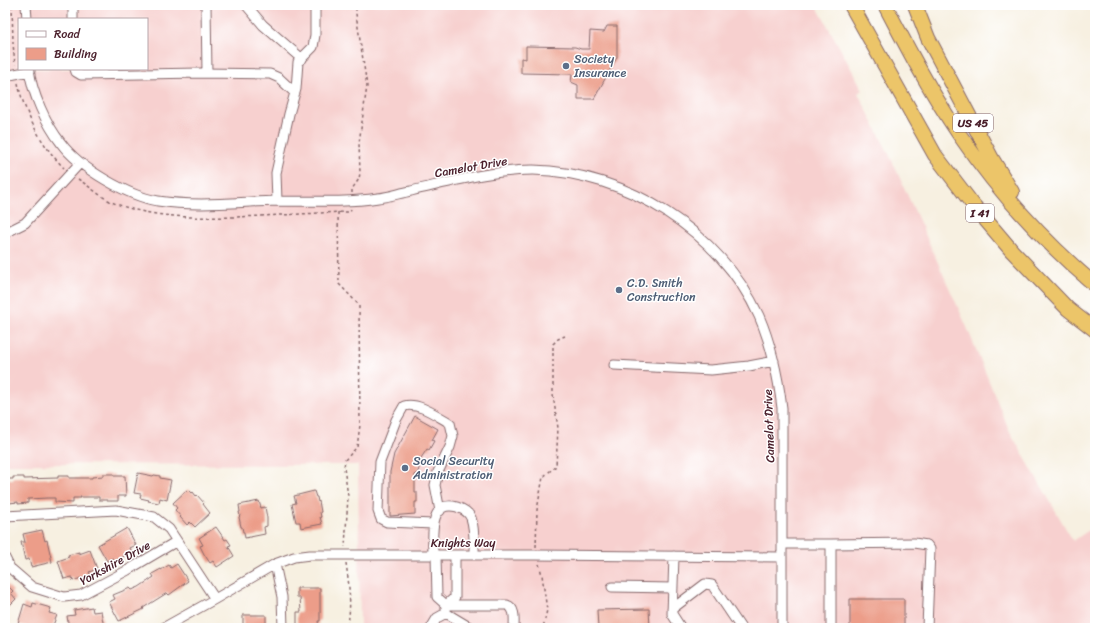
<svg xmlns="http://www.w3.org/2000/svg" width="1100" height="633" font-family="Sriracha,sans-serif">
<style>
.built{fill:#f7d0cf;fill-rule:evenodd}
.building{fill:#ec9d89}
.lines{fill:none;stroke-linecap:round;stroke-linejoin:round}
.minor-casing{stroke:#87686b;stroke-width:11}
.highway-casing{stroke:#87686b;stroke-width:16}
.path{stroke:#87686b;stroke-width:1.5;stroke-dasharray:3 3;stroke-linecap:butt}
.minor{stroke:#fff;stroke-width:9}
.highway{stroke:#ecc569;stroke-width:14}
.service-dot{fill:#5c6f8a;stroke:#fff;stroke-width:1.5}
.labels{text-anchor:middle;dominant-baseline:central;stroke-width:3;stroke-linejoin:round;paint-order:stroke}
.shield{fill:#fff;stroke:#80626b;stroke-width:1}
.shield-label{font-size:11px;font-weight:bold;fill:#4a1f2b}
.service-label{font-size:12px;fill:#4e5e75;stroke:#fff;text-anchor:start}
.street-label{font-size:12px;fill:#4a1f2b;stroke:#fff}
</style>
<rect width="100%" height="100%" fill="#fff"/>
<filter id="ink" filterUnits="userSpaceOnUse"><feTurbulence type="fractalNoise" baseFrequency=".025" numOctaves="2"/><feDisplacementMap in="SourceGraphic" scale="8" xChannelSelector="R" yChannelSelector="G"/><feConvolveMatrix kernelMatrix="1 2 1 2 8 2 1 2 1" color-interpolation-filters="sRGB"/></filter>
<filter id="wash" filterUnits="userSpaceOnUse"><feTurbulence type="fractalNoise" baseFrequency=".012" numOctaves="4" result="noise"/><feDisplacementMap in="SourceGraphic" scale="16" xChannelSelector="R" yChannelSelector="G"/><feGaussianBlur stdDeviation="0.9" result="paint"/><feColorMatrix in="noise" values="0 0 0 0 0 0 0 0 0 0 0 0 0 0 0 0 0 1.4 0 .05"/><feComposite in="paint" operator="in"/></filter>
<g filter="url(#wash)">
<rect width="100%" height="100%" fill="#f7f0e1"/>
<path class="built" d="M5,5H816L863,90L858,93L889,154L966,325L1009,430L1073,541L1095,526V628H360L358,465L5,464ZM19,19H147V69H19Z"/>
<g id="blocks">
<path class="building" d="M607,26H617V57L594,99H578V85L571,82L572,74L521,73V58L526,59V46L575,47L581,49H589L590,31L604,32Z
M415,416L438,429L432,440L434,441L429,450L427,449L417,464L420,465L417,475L415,474V492H417V502H415V514L390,516V472L394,454Z
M138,473L153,476L154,475L160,476V478L171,480L167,500L160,498L159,503L148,501L149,500L140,498L141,494L134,493Z
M103,474H114V476H125L126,496H118V501H107V500H99V497H80L81,498H73V503L55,502V498H47L28,499V503L18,504V502L9,503V499H5V479H13V477H24V479L58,478V476H69V478H92V477L103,476Z
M188,489L192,493L193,492L196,496L197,495L204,503L203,504L206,508L210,513L195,527L190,522L187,525L180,517H181L175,510L177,508L173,503Z
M314,491L316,497H317L318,502L319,501L321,512H320L321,517H320L322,524L301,528L300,522H296L292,504L296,503L294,496Z
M259,501L261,508L265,507L267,518V526L264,527L265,534L245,538L244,532H243L242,527H241L239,517L240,516L239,512H240L239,505Z
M216,527L225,540L227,539L231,545L228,546L234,556L217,567L213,561L210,563L204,554L200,546L203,545L199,538Z
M127,528L136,545L130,548L132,552L115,561L113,558L107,561L98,545Z
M42,530L45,541L47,540L52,562L31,567L29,559L25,560L21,542H25L23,534Z
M90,550L97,569L89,572L91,576L81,579V578L73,581L72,577L64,579L58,561L69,557L68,555L79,552V554Z
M177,564L188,581L169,595L167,593L143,608L144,609L119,621L109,602L115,599L113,595L130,588L132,590L139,587L154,577L152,574L161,569V570L169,565L171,568Z
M5,583L13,591L11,593L16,599L5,610Z
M297,588H320V621H318L319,628H297V612H301L300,597H297Z
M850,599H904V628H850Z
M33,603L51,608L49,613L57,615L52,628H31L18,624L24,604L32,607Z
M92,607L93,612L101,611L104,628H69L67,616L75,615L74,610Z
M649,609L650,628H598L597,610Z
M243,615H266V624H261V628H243Z"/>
</g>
</g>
<g filter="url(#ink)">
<use href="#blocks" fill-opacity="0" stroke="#87686b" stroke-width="1"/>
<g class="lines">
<g class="minor-casing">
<path id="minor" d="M26,5L27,19
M73,5V19
M206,5L207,73
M246,5L263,25L302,59
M29,69C32,93 46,124 61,143C79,168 128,196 158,201C197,207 238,202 277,201C311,201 345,203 378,198C389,197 400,193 411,191C451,182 492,170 533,170C626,172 720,231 759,316C772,346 778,376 782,408V628
M75,69L76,72L81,75L201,73L270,74L279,78L295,93
M5,76L30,71
M277,201L276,173L289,114L296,89L298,62L313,47L315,35V5
M5,233L25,223L80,163
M614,365L711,370L749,366L774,361
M5,516L116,510L154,517L169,529L215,599
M433,524L387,522L381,519L378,511L380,462L396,420L404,406C419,402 437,416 450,423L453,436L450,447L438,472L435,485L440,511
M782,544H831V628
M831,544L914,543L927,545L930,549L927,628
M433,555C433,538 428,499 457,507C463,509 469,513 471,518C475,529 474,543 474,555
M436,555L437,597L446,605L455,597V555
M674,556L672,614L681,628
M5,558L10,568L32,587L64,597L81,595L128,570L177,541
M275,564L282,597L283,628
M612,587L673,588
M672,609L705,584L712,585L741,628
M446,613V605H507C516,608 514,620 514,628
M163,628L215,599L275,564L294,557L310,555H536L782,557
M431,628L437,618L446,613L471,628"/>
</g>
<g class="highway-casing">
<path id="highway" d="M851,5L935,155L974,206L1012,251L1068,309L1095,330
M885,5C908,49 931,93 959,134C997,190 1043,241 1095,285
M915,5L928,38L992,159L1012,192"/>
</g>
<path class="path" d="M12,5L13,43L15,65
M18,83C24,113 42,146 64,168
M78,179C89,186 102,198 114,203C152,218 193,218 234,217C272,216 309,213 347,212L350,211L351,209
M352,193V189L359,179L360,173L359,143L367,86L356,14V5
M338,212L339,284L359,305L360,425L357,447L345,460L344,468L348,496L345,547
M536,547L537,510L543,477L556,466L558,428L553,395V344L558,339L565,336
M346,563C349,584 352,607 347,628
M539,564L542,575L547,610L543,628"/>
<use href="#minor" class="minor"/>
<use href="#highway" class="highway"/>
</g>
</g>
<g class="service-dot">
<circle cx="566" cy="66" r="4"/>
<circle cx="619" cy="290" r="4"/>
<circle cx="405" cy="468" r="4"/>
</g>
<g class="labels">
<g class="shield">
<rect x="953" y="114" width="40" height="18" rx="3"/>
<rect x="966" y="204" width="28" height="18" rx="3"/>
</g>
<g class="shield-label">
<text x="973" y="123">US 45</text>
<text x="980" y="213">I 41</text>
</g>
<g class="service-label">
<text x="574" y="59">Society<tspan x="574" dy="14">Insurance</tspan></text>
<text x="627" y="283">C.D. Smith<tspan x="627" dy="14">Construction</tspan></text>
<text x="413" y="461">Social Security<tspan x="413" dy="14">Administration</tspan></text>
</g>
<g class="street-label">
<text transform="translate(471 167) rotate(-10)">Camelot Drive</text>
<text transform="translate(769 426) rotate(-92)">Camelot Drive</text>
<text x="463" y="543">Knights Way</text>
<text transform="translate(115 563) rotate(-29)">Yorkshire Drive</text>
</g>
</g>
<rect width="1100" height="633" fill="none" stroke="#fff" stroke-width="20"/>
<rect x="18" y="18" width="130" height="52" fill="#ffffff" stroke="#b7a5aa"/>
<rect x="26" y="31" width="20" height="6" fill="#ffffff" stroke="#b7a5aa"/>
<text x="54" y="38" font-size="12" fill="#4a1f2b">Road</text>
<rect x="26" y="48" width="20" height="12" fill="#ec9d89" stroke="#b7a5aa"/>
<text x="54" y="58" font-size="12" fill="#4a1f2b">Building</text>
</svg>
